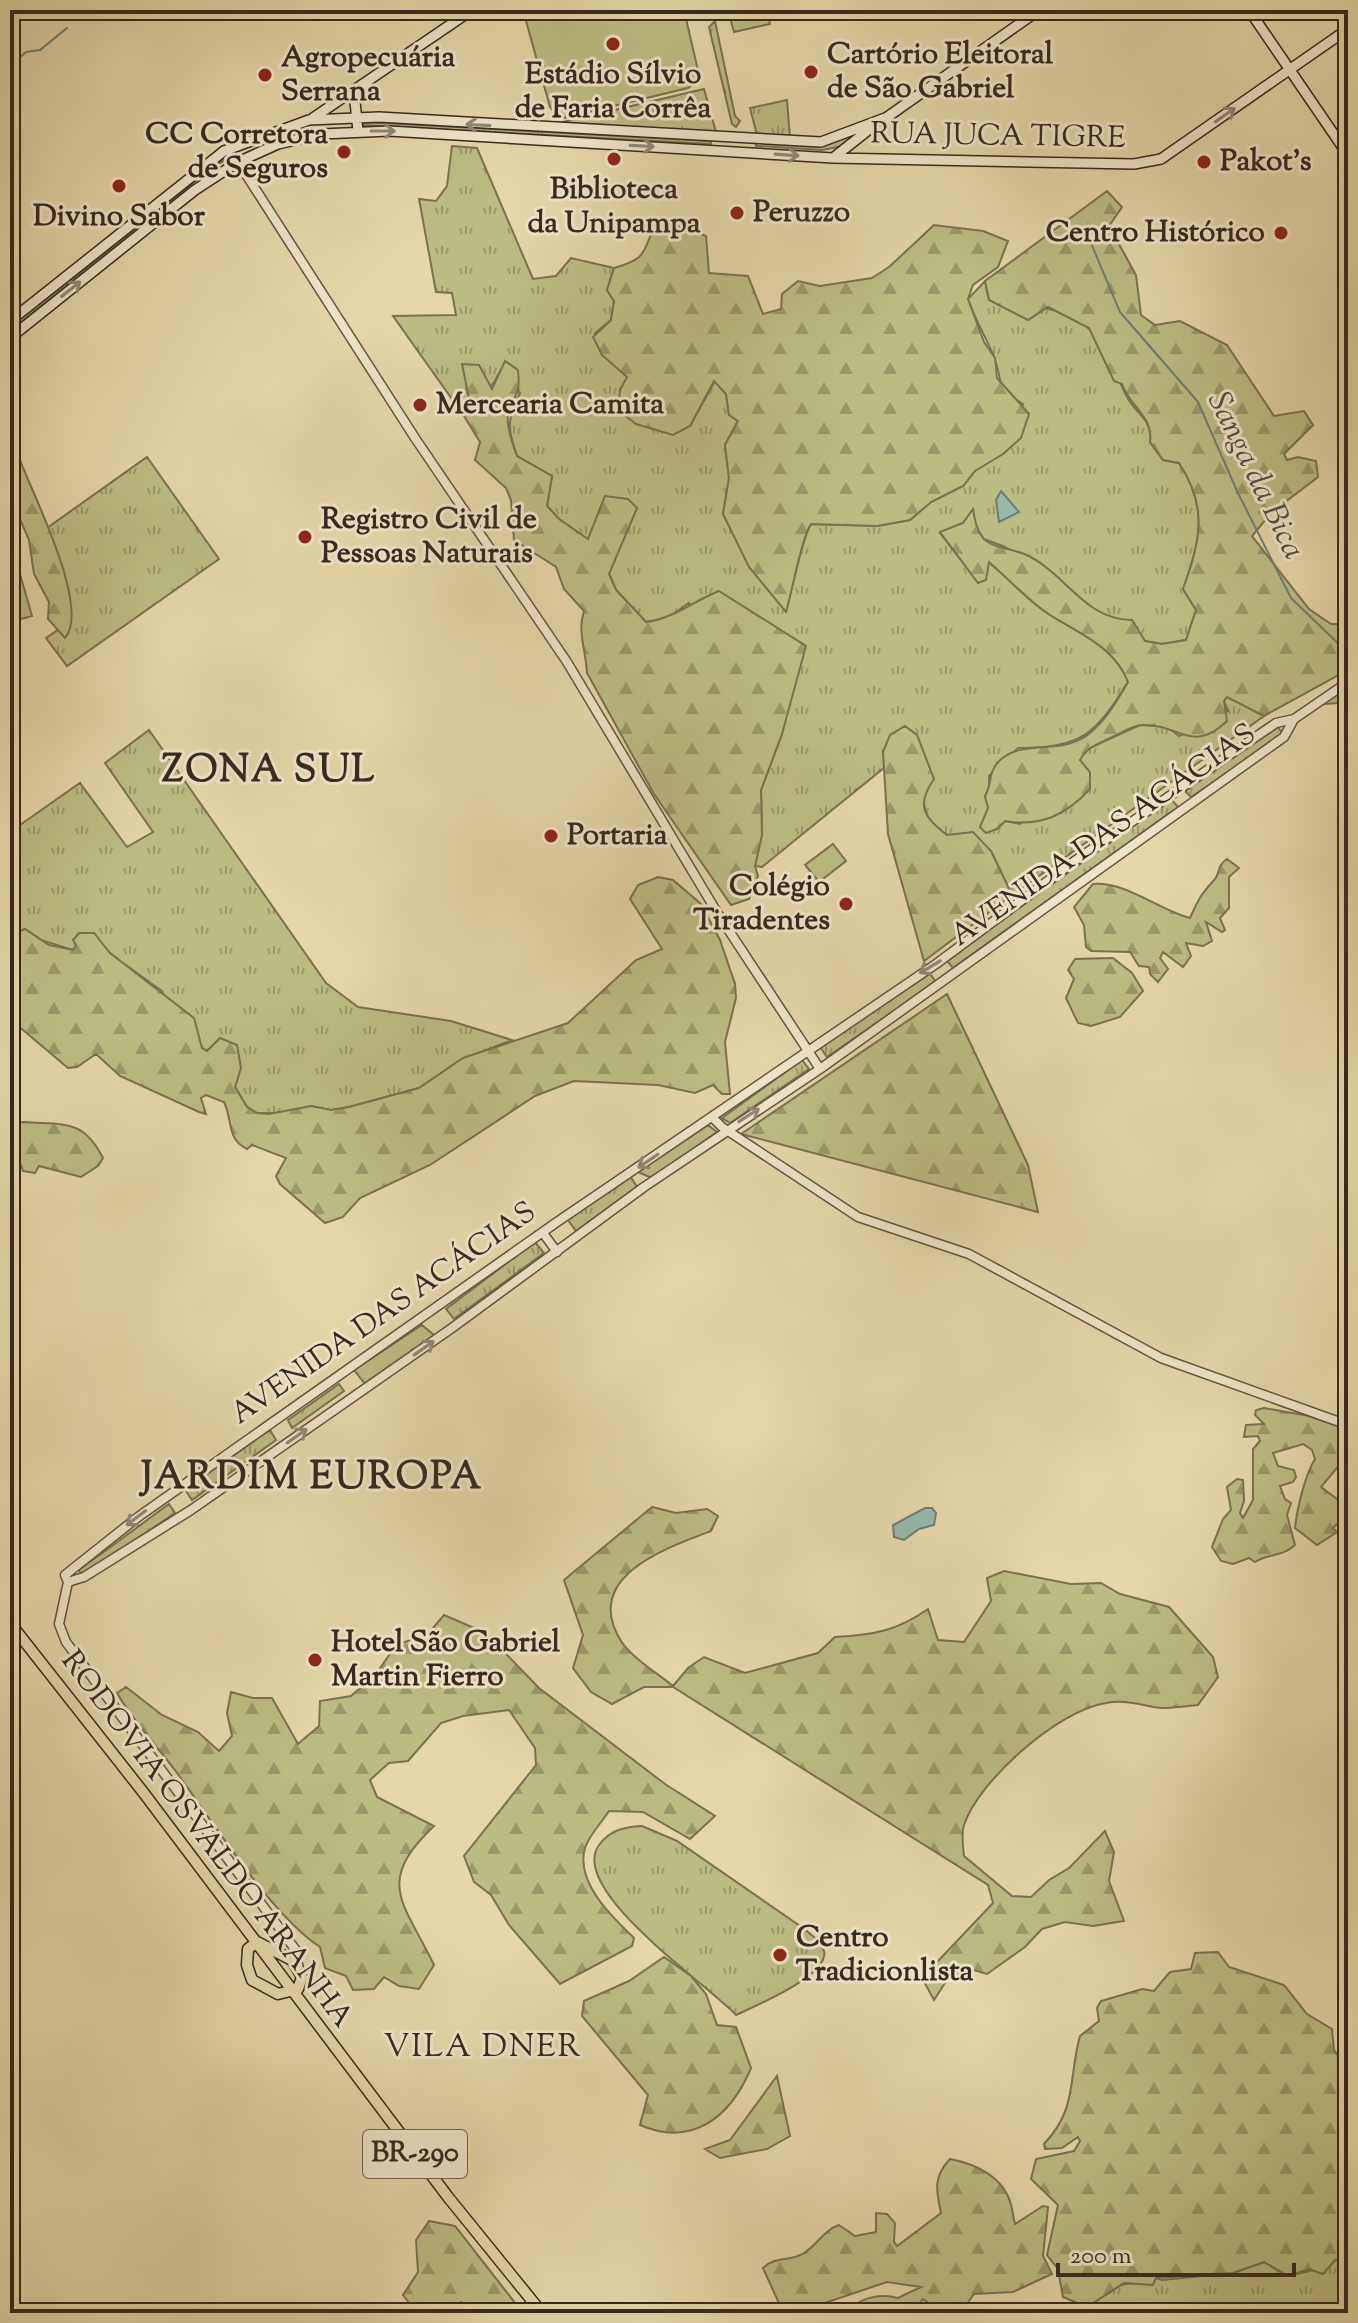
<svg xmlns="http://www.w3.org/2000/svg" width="1358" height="2323" font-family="'Sorts Mill Goudy',serif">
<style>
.grass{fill:url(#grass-tufts);stroke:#797251;stroke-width:2}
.forest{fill:url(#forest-firs);stroke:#797251;stroke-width:2}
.garden{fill:#bbbc84;stroke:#797251;stroke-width:2}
.water{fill:#96b9ab;stroke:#707f73;stroke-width:2}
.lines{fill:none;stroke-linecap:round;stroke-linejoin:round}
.stream{stroke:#707f73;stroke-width:2}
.tertiary-casing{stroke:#625441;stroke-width:11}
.secondary-casing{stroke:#37291e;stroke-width:12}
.trunk-casing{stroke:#37291e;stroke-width:13}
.tertiary{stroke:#eee5c8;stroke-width:8}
.secondary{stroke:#eee5c8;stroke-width:9}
.trunk{stroke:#e5d7aa;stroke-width:10}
.oneway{stroke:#928773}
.poi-dot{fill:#8f2418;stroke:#eee5c8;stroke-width:3}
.labels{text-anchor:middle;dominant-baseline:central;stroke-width:6;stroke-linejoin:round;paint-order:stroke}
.shield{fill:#eee5c8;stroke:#6e6151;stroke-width:2}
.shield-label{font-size:28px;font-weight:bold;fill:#37291e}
.poi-label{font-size:30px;font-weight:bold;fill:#37291e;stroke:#eee5c8;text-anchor:start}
.street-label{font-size:30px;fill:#37291e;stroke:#eee5c8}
.water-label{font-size:32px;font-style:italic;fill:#4f4d41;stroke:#eee5c8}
.neighbourhood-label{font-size:32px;letter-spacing:2px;fill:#37291e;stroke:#eee5c8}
.district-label{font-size:38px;font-weight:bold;letter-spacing:2px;fill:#37291e;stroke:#eee5c8}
</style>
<defs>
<pattern id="grass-tufts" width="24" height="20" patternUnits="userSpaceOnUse" patternTransform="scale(2)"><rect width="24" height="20" fill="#bbbc84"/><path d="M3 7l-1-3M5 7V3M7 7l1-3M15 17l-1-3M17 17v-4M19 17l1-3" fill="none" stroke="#99996b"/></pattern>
<pattern id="forest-firs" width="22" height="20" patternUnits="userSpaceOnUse" patternTransform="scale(2)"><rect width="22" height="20" fill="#bbbc84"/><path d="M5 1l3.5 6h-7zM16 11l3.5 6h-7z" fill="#99996b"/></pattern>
</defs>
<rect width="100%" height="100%" fill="#e5d7aa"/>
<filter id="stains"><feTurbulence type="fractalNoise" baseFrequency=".0025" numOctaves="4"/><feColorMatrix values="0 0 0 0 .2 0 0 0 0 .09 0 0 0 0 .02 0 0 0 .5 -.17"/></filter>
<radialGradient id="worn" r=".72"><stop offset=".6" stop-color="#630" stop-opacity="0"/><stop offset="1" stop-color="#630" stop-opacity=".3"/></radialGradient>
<path class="grass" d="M728,10H767L770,24L734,32Z
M715,21L735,116L740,121L736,127L732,124L709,27Z
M704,89L716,132L559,123Z
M787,100L790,138L757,135L750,108Z
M363,122L711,141V144L363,125Z
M870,126L843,146L822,150L756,146V142C806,145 824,153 870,126Z
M452,146L477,148L533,279L556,276L571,258L614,268L607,290L614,301L611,320L595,333L602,355L628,377L620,390L690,426L715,381L726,394L729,415L738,421L725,445L729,478L723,514L786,611C792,591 802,537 811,524L877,526L910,520L931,502L963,486L975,471L1011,446L1023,404C993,386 1004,382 994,357C986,337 975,320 968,299L985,281L989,300C1020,304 1066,306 1089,329C1106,346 1116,375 1126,395C1135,414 1153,418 1150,442L1163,460L1179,463C1209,508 1200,541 1183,589L1196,610L1186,640L1162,644L1144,641L1089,607L1075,593L1005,547L984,539L975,526L973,510L963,523L940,533L978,582L988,562C1009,578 1028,601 1050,615C1078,633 1116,647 1128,682C1094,736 1083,747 1018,748L989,776V789L985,796L997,829L1005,821L1020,824L1085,750L1140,725L1168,727L1179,736L1228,711L1224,701L1227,696L1264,716L1012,895L991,851C960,839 921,835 924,794L883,752L885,767L762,867L755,866L762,835L761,790L782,734L689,603L666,619L646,622L616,590L609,573L637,508L605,496L588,540L559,519L547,506L552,476L517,456C507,428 507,419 520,393L498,375C490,394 473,398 464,416L393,316L456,315L452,293L436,292L419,199L436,201L447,186Z
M226,157L228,159L214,166L10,331L21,318Z
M147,457L219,559L67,666L46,638L59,629L40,533Z
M1277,726L1284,735L1191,797L1185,791Z
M149,730L326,983L358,1007L451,1021L512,1040L463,1059L419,1088L349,1107L331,1110L310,1106L286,1113H257L247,1107L235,1087L241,1067L213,1047L207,1051L202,1048C188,1014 197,1019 164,998L162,991L109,953L94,933L73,950L18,933L10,958V857L19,851L10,832L80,783L127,847L153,832L105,763Z
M1171,799L1178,807L953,968L946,960Z
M928,971L936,982L827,1057L820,1047Z
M802,1060L809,1069L730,1123L722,1118Z
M708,1125L717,1132L652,1178L638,1172Z
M630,1176L637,1187L576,1231L568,1220Z
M535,1242L544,1253L454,1319L446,1309Z
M422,1325L435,1336L365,1384L354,1370Z
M339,1384L344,1391L292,1428L288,1420Z
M270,1430L276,1440L192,1500L184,1488Z
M169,1504L175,1513L82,1576L79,1570Z
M642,1826L677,1841L803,1928C810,1934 821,1941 824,1951C830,1975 755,2006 736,2015C710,1986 567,1890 599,1845C610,1830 624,1827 642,1826Z
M1348,2256V2313H1067L1075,2301L1079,2305C1094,2300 1111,2285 1126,2284C1138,2282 1147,2288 1156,2278L1162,2280L1233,2273L1264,2262L1288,2276L1327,2267L1335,2260Z"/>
<path class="forest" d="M1107,191L1122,207L1109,226L1136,275L1141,315L1155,325L1180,321L1227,345L1274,416L1304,411L1313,425L1284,454L1287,460L1298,457L1316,461L1318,477L1272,512L1252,536L1309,609L1331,624H1348V670L1264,716L1227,697L1224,701L1227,721C1192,755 1179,723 1142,725C1132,725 1118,735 1108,739C1096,745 1086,748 1080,760L1090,772V789C1066,815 1041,827 1005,821L997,829L986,833L980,827L988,808L985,796C992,785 988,773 998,762C1021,739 1054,754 1081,739C1102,728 1117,701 1128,682C1116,648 1079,633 1050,615C1028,601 1009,579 989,562L986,580L978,583L940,532L963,523L973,509C975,520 976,529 983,538C993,549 1016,549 1029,556C1067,576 1086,620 1132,620L1145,641L1162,644L1186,640L1196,610L1183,589C1200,541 1209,508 1179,463L1163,460L1150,442C1154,417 1130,407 1122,384L1114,381L1089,328L1048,307L1028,320L989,300L985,281Z
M656,223L682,227L706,236L709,273L748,276L763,314L781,309L782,294L798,281L820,286L872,278L889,267L934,225L983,231L1008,241L998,267L973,285L968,299L984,342L995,358L997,378L1029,414L1021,438L1003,454L975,471L963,486L931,502L910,520L877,526L811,524C802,536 792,592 786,612L749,567L723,514L729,478L725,445L738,421L729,415L726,394L714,381L690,426L673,435L636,424L618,410L620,390L627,377L602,355L593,337L611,320L614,301L607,290L614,268C649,258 642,252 656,223Z
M505,361L518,370C521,398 513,394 508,416C506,427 513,445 517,456L552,476L547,506L559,519L588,539L605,496L628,499L637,508L609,574L616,590L646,622C672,619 694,601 719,591L806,646L782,734L761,790L762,835L755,866L758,876L749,899L731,905L654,794L587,673C586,651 577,631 584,611L564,589L556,567L514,540L511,500L506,488L475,460L480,442L464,416L470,403L462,364L479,365L492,389Z
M20,460C33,495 91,608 65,638L48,619L49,602L34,574L29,540L10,496V462Z
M1348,686V709L1339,703L1324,704Z
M905,726L917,735L934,779C916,805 923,817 947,835L973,832L991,851L1012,895L924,961L888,834L883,752L890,735Z
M1227,859L1239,868L1229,877V908L1220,918L1225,930L1222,932L1206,922L1212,941L1203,946L1186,943L1191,956L1183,967L1163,952L1160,958L1168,969L1158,982L1150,974L1149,967L1139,966L1130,952L1091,951L1086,947L1084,925L1074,907L1093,884C1125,881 1159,910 1190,918C1199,898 1200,896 1214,880C1221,873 1216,866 1227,859Z
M658,877L673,880L701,904L720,940L735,984L736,998L725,1042L730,1094H722L713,1085L695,1093L658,1085L574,1081L535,1096L430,1165L360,1198L343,1217L325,1223L280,1184L276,1176L286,1158L252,1145L247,1149C226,1139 233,1120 224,1102L206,1095L201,1098L206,1114L199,1112L120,1076L96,1054L77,1067L68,1068L10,1019V958L18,932L25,929L49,945L73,950L76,946L73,940L79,933H94L110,953L194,1018L202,1048L207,1051L220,1038L237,1045L241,1068L235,1087L247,1107L257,1113L269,1114L311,1106L331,1110L349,1107L419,1088L463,1058L568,1023L636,960L662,949L630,899L638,885Z
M1113,958L1132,973L1143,991L1120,1017L1091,1026L1078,1023L1066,998L1074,979L1068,970L1075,959Z
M947,994L1028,1165L1038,1212L741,1134Z
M24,1122C63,1125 83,1118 103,1158L98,1166L81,1177L39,1166L35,1173L23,1171L21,1165L10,1161V1123Z
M1264,1408L1309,1416L1348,1429V1462L1341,1463L1321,1487L1341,1502L1346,1515L1333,1528L1337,1532L1317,1545L1295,1528C1297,1509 1305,1475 1315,1459L1312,1450L1303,1444L1273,1453L1278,1466L1294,1470L1296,1477L1293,1482L1280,1486L1285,1499L1291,1503L1287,1515L1295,1545C1283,1557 1269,1553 1255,1562L1249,1558L1233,1564L1221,1561L1212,1547L1223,1519L1231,1510L1227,1487L1237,1479L1243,1480L1244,1501L1240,1513L1243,1518L1253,1500V1449L1260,1441L1258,1436L1244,1437L1246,1425L1264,1424L1255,1415L1256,1410Z
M652,1507L676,1513L707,1509L718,1516L711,1531C666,1548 581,1577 621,1641C632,1658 657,1673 673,1686L688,1668L704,1657L745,1673L818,1653L835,1637C873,1635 897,1631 928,1609L938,1640L964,1642L991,1601L987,1578L1004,1571L1071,1584L1101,1583L1120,1594L1169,1607L1213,1657L1218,1677L1198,1705C1186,1706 1173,1708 1161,1708C1142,1706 1126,1699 1106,1703C1059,1710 979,1780 964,1825C961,1833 963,1847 964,1856L1012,1896L1031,1897L1049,1880L1069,1868L1105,1831L1114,1852L1109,1881L1124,1921L1093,1926L1065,1922L1042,1929L1025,1947L987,1974L966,1968L945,1983L934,2000L922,1978L993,1903L988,1885L673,1687H644L612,1704L591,1692L573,1668L583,1635L564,1580Z
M444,1615L486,1633L539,1688L665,1784L715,1816L690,1839L643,1812L609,1811C602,1822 588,1837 585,1848C575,1882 612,1917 634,1938L632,1946L560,1984L509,1925L491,1895L474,1882L464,1856L536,1765L535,1748L509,1710L463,1716L441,1723L408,1761L389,1763L370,1780L377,1797L434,1826C374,1883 404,1902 434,1965L419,1989L399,1986L384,1977L374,1989L353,1990L346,1976L325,1968L320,1947C273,1917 214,1824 180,1777C159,1748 135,1724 117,1693L126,1687L162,1715L198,1732L219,1751L232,1736L227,1713L231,1692L253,1698H272L298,1744L319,1726L320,1701L351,1696L376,1674L396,1645L428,1634Z
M1218,1952L1229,1967L1284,1985L1307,2014L1332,2029L1334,2050L1348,2070V2256L1335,2260L1323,2274L1309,2269L1288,2276L1264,2262L1233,2273L1156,2278L1153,2285L1124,2283L1087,2307L1063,2297L1058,2269L1047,2255L1058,2205L1031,2179L1036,2159L1074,2151L1080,2141L1078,2137L1062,2148L1045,2149L1044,2144C1078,2108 1068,2079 1080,2036L1099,2021L1097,2008L1101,2001L1142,1989L1154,1991L1170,1972L1191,1969L1195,1953Z
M664,1957L691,1976L706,1994L717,2025L736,2027L751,2068C731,2116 693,2148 640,2125L648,2095L582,2016L584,2001L629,1981Z
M777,2076L790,2136L767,2149L720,2158L705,2149L730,2140Z
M950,2159C976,2164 1004,2177 1011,2205C1013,2211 1013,2218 1015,2224L1043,2206L1048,2207L1043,2256L1052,2274L1013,2292L974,2294L966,2305L956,2307L953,2303L936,2308L923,2299L911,2313H855L851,2309C862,2296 883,2294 898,2298L921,2287L887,2282L795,2313L783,2312L763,2268C774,2256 791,2262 804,2253C817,2245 824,2230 839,2225L855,2236L876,2232V2213L887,2214L895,2223L894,2242L897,2246L941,2213C936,2190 933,2177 950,2159Z
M429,2221L455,2226L523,2313H477L461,2302L452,2313H417L403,2295L418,2272L416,2240Z"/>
<path class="garden" d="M523,10H684L700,79L688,88L559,119L550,107Z
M10,539L32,616L10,622Z
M833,844L846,861L819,882L805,865Z"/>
<path class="water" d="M1001,491L1019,512L999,522L996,500Z
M925,1508H932L936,1513L934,1525L919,1529L904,1540L894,1537L893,1525Z"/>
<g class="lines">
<path class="stream" d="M78,19L86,10
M10,84L17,60L26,52L40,50L67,28
M1085,229L1120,312L1198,402L1237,491L1291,598L1348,653"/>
<g class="tertiary-casing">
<path id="tertiary" d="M238,162L415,438L567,662L718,914L820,1069
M1294,719L1284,737L820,1069L644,1187L452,1328L191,1510L84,1577L68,1582L65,1575L138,1517L557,1222L936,964L1076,860L1276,723L1294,719L1348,682
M712,1117L722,1127L858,1217L969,1254L1161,1358L1348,1425
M543,1233L557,1252
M68,1582L59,1624L66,1642L295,1949L299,1969"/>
</g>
<g class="secondary-casing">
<path id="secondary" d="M1249,10L1348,155
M354,92L358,131
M313,118L472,10
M883,120L1039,10
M833,158L871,128
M10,321L224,151L309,120L379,117L821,142L885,118
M10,338L195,190L238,162L278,144L322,134L389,131L833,158L1134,164L1161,159L1348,29"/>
</g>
<g class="trunk-casing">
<path id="trunk" d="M10,1623L143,1792L448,2197L542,2313
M257,1942L292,1960L302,1977L298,1989L278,1994L252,1980L247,1965L248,1949Z"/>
</g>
<use href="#tertiary" class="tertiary"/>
<use href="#secondary" class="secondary"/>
<use href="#trunk" class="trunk"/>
</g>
<defs><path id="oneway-shaft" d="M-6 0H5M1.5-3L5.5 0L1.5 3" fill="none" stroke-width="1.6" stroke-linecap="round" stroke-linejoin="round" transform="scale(2)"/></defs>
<g class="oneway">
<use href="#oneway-shaft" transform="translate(1225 115) rotate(-35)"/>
<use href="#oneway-shaft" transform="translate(478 125) rotate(-177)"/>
<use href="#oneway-shaft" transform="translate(383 131)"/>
<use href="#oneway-shaft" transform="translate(642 146) rotate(3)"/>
<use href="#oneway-shaft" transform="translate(787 155) rotate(4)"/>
<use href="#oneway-shaft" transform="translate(71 289) rotate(-39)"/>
<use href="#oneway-shaft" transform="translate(930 967) rotate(149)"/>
<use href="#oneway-shaft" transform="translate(749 1115) rotate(-33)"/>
<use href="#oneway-shaft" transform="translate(648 1161) rotate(146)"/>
<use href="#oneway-shaft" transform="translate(424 1348) rotate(-35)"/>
<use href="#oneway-shaft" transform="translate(297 1436) rotate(-35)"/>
<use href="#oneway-shaft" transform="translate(136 1518) rotate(143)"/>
</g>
<g class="poi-dot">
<circle cx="613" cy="44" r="8"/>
<circle cx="811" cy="72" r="8"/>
<circle cx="265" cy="75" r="8"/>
<circle cx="344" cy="152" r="8"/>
<circle cx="614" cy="159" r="8"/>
<circle cx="1204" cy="162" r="8"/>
<circle cx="119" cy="186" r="8"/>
<circle cx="737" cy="213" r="8"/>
<circle cx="1281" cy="233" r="8"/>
<circle cx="420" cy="405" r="8"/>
<circle cx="305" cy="537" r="8"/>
<circle cx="551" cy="836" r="8"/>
<circle cx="846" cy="904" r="8"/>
<circle cx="315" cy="1660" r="8"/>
<circle cx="780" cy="1955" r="8"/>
</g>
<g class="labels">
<rect class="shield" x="363" y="2130" width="104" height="48" rx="6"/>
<g class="shield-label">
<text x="415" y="2154">BR-290</text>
</g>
<g class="poi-label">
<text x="827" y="55">Cartório Eleitoral<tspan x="827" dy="34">de São Gabriel</tspan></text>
<text x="281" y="58">Agropecuária<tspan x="281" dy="34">Serrana</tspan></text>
<text x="613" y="75" text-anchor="middle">Estádio Sílvio<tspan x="613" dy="34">de Faria Corrêa</tspan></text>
<text x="328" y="135" text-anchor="end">CC Corretora<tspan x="328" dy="34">de Seguros</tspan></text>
<text x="1220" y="162">Pakot's</text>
<text x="614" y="190" text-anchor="middle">Biblioteca<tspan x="614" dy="34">da Unipampa</tspan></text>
<text x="753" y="213">Peruzzo</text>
<text x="119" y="217" text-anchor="middle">Divino Sabor</text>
<text x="1265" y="233" text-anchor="end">Centro Histórico</text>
<text x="436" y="405">Mercearia Camita</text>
<text x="321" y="520">Registro Civil de<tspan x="321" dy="34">Pessoas Naturais</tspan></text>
<text x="567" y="836">Portaria</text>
<text x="830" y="887" text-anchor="end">Colégio<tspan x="830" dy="34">Tiradentes</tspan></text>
<text x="331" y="1643">Hotel São Gabriel<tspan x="331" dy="34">Martin Fierro</tspan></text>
<text x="796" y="1938">Centro<tspan x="796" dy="34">Tradicionlista</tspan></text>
</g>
<g class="street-label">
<text transform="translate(998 137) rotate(1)">RUA JUCA TIGRE</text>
<text transform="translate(1104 836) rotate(-35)">AVENIDA DAS ACÁCIAS</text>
<text transform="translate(384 1314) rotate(-35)">AVENIDA DAS ACÁCIAS</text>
<text transform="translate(206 1840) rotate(53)">RODOVIA OSVALDO ARANHA</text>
</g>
<g class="water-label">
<text transform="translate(1255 476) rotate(64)">Sanga da Bica</text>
</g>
<g class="neighbourhood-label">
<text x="483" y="2048">VILA DNER</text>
</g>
<g class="district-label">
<text x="269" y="772">ZONA SUL</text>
<text x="312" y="1479">JARDIM EUROPA</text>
</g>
</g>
<rect width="1358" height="2323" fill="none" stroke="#e5d7aa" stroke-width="40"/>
<rect x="12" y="12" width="1334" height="2299" fill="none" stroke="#37291e" stroke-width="4"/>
<rect x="20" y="20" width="1318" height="2283" fill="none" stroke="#37291e" stroke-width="2"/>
<path d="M1058 2263v12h236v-12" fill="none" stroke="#37291e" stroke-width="4"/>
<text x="1070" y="2263" font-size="24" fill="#37291e" stroke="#eee5c8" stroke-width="6" paint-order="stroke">200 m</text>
<rect width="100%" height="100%" filter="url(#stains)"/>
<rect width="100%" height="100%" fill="url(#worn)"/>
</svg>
